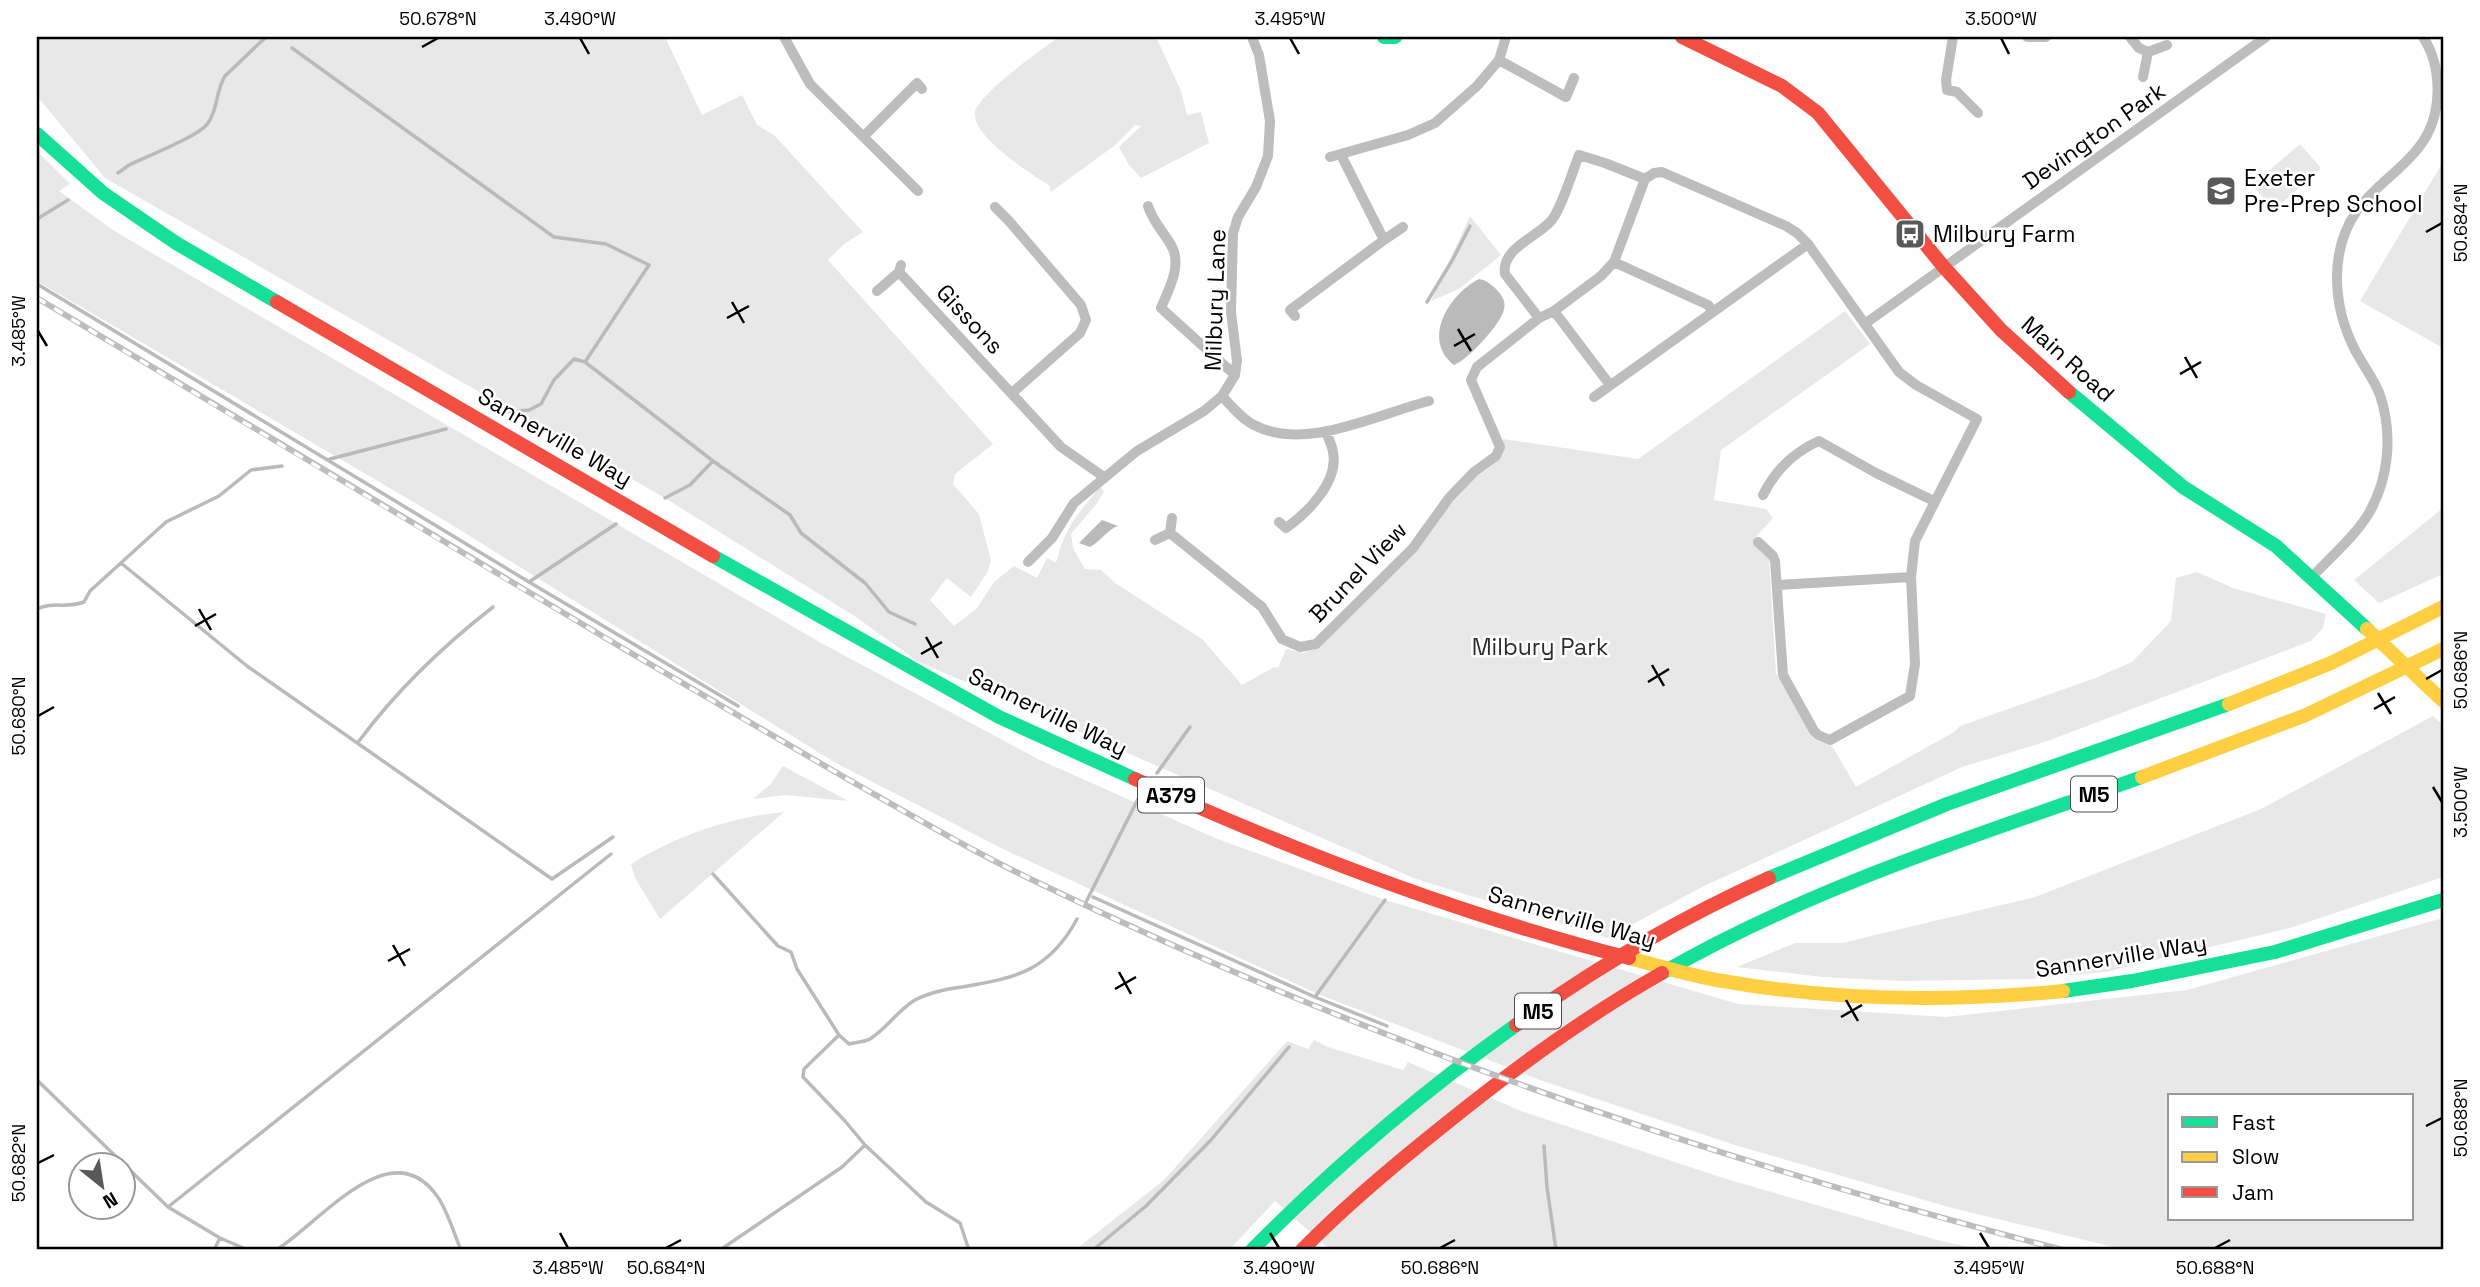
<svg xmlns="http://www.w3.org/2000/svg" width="2480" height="1287" font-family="'Space Grotesk',sans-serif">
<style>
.green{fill:#e8e8e8;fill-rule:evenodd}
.water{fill:#bababa}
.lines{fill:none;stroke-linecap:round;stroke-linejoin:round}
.stream{stroke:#bababa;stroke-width:3.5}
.street{stroke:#bdbdbd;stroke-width:10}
.fast{stroke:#16e098;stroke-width:14}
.slow{stroke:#ffcf43;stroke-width:14}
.jam{stroke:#f24e42;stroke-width:14}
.rail-casing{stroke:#bdbdbd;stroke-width:6}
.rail{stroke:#fff;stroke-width:3.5;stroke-dasharray:10;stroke-linecap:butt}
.ticks{fill:none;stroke:#000;stroke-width:2.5}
.labels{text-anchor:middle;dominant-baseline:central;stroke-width:5;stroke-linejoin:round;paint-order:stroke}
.shield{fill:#fff;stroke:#4c4c4c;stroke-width:2}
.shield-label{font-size:21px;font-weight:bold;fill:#000}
.street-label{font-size:23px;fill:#000;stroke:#fff}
.poi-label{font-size:23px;fill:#000;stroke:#fff;text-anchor:start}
.park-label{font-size:23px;fill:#2c2c2c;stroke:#fff}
.neatline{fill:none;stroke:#000;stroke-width:2.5}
.ticks-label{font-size:18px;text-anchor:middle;fill:#000}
</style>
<rect width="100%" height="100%" fill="#fff"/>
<path class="green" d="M37,37H665L702,115L742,95L757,125L774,135L863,232L844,244L828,260L993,444L955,474L953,484L979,514L991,561L987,573L971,597L947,578L930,600L954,626L977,608L994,582L1014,566L1037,578L1047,558L1056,563C1065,527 1077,515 1100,487L1104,491L1098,502L1071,534L1073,548L1085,569L1101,570L1115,583L1202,639L1242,685L1274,667L1278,668L1286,649L1303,653L1318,648L1476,477C1490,467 1507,459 1503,439L1638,459L1845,311L1870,344L1721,450L1714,500L1766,509L1773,518L1754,539L1756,542L1754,544L1769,558L1776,673L1813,739L1832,746L1856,787L1954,732L1960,726L2095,678L2132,662L2171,621L2176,578L2197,572L2233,588L2326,614L2323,628L2311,641L2045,742L1962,767L1702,887L1607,938L1416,879L917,661L856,617L665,498L105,178L37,96Z
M1054,37H1156L1181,91L1187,115L1201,112L1209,143L1141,178L1129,165L1119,147L1141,126L1135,125L1114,146L1051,192L1050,186C1032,175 971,136 975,112C978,95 1039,51 1055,40Z
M2300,144L2321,168L2274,210L2252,185Z
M37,151L70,184L59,191L116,232L821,643L1040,760L1215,838L1385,900L1738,1004L1946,1017L2187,990L2443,918V1250H2126L1952,1208L1735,1145L1540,1080L1318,994L1003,849L834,762L444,520L37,281ZM2170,1096H2412V1219H2170Z
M2443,162V348L2360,301Z
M1470,216L1501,255L1459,289L1431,301Z
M2443,508V574L2379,603L2354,580Z
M2433,716L2443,725V877L2290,928L2105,972L2030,979L1901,981L1823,977L1737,967L1795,943H1842L2035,897L2261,809Z
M783,766L848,801L785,795L753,799L771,784Z
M784,812L660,919L635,878L631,864C675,836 732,817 784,812Z
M1314,1040L1328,1047L1403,1070L1408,1062L1521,1111L1723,1178L1941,1241L1982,1250H1324L1327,1247L1275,1201L1229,1250H1075L1164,1180L1287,1041L1308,1049Z"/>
<path class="water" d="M1479,279C1486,280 1491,284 1497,290C1502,296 1506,301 1504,309C1502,323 1467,361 1454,365C1421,340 1449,294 1479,279Z
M1102,520L1118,526C1108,529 1100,542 1090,547L1079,543Z"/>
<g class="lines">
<path class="stream" d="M292,48L554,237L606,244L649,265L585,362
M118,173L129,165C145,157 200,136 208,123C218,109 216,90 225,76L266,37
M37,219L68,200
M37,284L529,582L738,706
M1427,302L1453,259L1470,226
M510,412L529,410L541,404L554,380L574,359L585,362L713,461L790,515L801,533L865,583L889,612L915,624
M330,459L446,429
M665,498L690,485L713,461
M121,563L247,666L552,879L613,837
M529,582L616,524
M37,609C54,601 65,609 84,602L90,591L166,522L219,496L251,470L282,466
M359,741C397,690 443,646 493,607
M1157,773L1190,727
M713,874L778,946L791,952L797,969L839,1035
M1093,897L1315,997L1387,1026
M1086,902L1138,799
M1315,997L1385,900
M37,1080L168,1207
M865,1145L926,1202L960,1223L969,1250
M1544,1146L1547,1187L1556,1250
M220,1238L248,1250
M214,1250L220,1238L168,1207L611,854
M276,1250C317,1226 390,1129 437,1196C447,1209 454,1234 461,1250
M720,1250L842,1167L865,1145L845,1121L803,1077L804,1069L839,1035L849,1044C856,1042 865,1042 870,1039C887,1028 898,1010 915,1000C928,993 947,989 962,987C1016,978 1049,971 1077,919
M1093,1250L1146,1206L1211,1140L1289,1047"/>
<path class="street" d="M784,37L810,84L918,191
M1953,37L1946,80L1947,90L1957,92L1978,113
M2027,37H2046
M2130,37L2139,48L2148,52L2167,45
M1499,60L1566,97L1574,78
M2143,77L2148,52
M864,136L917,83L922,89
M1330,157L1408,135L1435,123L1477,86L1499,60L1506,37
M1148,206C1153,223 1166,234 1173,249C1181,268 1168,291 1161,308L1235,375
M995,207L1009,221L1081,305L1086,320L1080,333L1012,393
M1384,240L1403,227
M1614,262L1708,305L1713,311
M901,265L899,272L1061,447L1104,477
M877,291L899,272
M1554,311L1610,385
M1295,316L1290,310L1384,240L1341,155
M1539,318L1505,274C1501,249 1535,238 1550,222C1560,213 1573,170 1579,155L1605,163L1645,179L1654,173L1662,172L1786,226L1797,233L1808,244L1899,372L1916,385L1977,419L1915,541L1911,577L1915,664L1910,696L1830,740L1818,735L1814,731L1783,675L1775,561L1773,556L1758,542
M1866,323L2266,37
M1222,396C1231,406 1242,419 1254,425C1305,452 1378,414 1429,401
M1594,397L1808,244
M1763,495C1775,471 1794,452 1819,441L1876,473L1934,501
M1279,522L1286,528C1307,513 1339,482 1333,452C1332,445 1328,438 1326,431
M1170,533L1172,518
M1155,540L1170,533L1262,607L1282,639L1300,647L1316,644L1413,548L1449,498L1474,472L1496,456L1500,447L1471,380L1477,367L1539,318L1554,311L1601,276L1614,262L1645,179
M1028,562L1052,538L1074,503L1137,451L1204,411L1222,396L1235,375L1237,361L1231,312L1233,233L1238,217L1256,187L1268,156L1270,121L1259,55L1252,37
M2312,577C2330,558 2356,535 2369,513C2389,478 2393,434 2380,395C2374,379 2362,364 2354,348C2333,306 2329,252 2356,212C2374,186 2401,171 2419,147C2443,117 2443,68 2423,37
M1777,585L1911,577"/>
<path class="fast" d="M1384,37H1395
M37,134L103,193L176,243L277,302
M2069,392L2183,487L2276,546L2367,629
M713,556L999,717L1135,779
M1769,878L1947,804L2229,704
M1662,973C1813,886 1978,835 2142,777
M2063,991L2132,981L2275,952L2443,900
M1252,1250C1334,1167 1421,1093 1516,1025"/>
<path class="slow" d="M2367,629L2443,701
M2229,704L2331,663L2443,607
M2142,777L2306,715L2443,649
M1629,958C1660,966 1691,976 1723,981C1835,1001 1950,1002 2063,991"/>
<path class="jam" d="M1682,37L1782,86L1818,113L1943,266L2001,330L2069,392
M277,302L713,556
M1135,779C1293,851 1461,915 1629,958
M1516,1025C1595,968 1680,918 1769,878
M1302,1250C1346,1205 1394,1165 1443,1126C1512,1070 1584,1017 1662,973"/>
<g class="rail-casing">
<path id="rail" d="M37,298C231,415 425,531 619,646C694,690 769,734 844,777C909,814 975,853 1043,885C1370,1043 1712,1160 2063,1250"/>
</g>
<use href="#rail" class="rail"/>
</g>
<path class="ticks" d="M580,38L589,54M1290,38L1299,54M2001,38L2009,54M422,47L438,38M2426,232L2442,223M732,302L744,323M727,318L749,306M1458,329L1471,351M38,331L47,346M1454,346L1475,334M2185,357L2197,378M2180,374L2201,362M199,609L211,630M195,626L216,614M926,637L938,658M921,654L942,642M1652,665L1664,686M2426,679L2442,670M1648,682L1669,669M2378,693L2391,714M2374,709L2395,697M38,716L54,707M2433,787L2442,802M393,945L405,966M388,961L410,949M1119,972L1131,994M1115,989L1136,977M1846,1000L1858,1021M1841,1017L1862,1005M2426,1126L2442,1118M38,1163L54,1155M560,1233L568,1248M1270,1233L1279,1248M1980,1233L1989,1248M666,1248L681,1240M1440,1248L1455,1240M2215,1248L2230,1240"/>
<defs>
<g id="school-square" transform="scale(1.575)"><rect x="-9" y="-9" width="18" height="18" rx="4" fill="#595959" stroke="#fff"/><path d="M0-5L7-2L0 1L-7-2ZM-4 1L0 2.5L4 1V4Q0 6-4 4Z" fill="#fff"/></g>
<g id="bus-square" transform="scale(1.575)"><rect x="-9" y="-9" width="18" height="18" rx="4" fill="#595959" stroke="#fff"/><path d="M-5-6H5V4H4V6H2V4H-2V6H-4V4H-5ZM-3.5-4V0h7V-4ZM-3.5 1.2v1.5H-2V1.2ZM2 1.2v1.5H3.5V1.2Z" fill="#fff"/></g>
</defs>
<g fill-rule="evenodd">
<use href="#school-square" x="2221" y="191"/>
<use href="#bus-square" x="1910" y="234"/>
</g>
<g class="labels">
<g class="shield">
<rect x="2071" y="776.5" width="46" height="35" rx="5"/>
<rect x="1138" y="777.5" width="66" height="35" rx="5"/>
<rect x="1515" y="993.5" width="46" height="35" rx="5"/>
</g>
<g class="shield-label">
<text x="2094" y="794">M5</text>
<text x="1171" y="795">A379</text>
<text x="1538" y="1011">M5</text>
</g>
<g class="street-label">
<text transform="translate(2094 136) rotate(-35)">Devington Park</text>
<text transform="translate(1215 300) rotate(-88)">Milbury Lane</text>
<text transform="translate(970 319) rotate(47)">Gissons</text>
<text transform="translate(2068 359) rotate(42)">Main Road</text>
<text transform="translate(555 437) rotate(30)">Sannerville Way</text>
<text transform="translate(1358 572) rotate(-46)">Brunel View</text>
<text transform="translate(1048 712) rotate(26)">Sannerville Way</text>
<text transform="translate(1572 917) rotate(16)">Sannerville Way</text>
<text transform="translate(2121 956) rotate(-9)">Sannerville Way</text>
</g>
<g class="poi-label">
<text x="2244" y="178">Exeter<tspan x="2244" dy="26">Pre-Prep School</tspan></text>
<text x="1933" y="234">Milbury Farm</text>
</g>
<g class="park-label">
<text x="1540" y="647">Milbury Park</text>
</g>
</g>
<rect width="2480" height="1287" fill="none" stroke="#ffffff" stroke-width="77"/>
<rect x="2168" y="1094" width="245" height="126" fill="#ffffff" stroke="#999999" stroke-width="2"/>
<rect x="2182" y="1117" width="35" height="10" fill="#16e098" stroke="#999999" stroke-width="2"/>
<text x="2232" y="1130" font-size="21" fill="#000000">Fast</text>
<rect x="2182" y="1152" width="35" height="10" fill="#ffcf43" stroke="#999999" stroke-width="2"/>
<text x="2232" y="1164" font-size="21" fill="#000000">Slow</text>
<rect x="2182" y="1187" width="35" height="10" fill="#f24e42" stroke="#999999" stroke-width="2"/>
<text x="2232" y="1200" font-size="21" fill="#000000">Jam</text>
<g transform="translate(102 1186) rotate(150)"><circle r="33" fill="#ffffff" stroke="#999999" stroke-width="2"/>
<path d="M0-5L12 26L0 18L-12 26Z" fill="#595959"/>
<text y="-10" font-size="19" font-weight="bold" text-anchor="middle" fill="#000000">N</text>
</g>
<rect x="38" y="38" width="2404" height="1210" class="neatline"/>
<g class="ticks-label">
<text x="438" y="25">50.678°N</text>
<text x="580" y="25">3.490°W</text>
<text x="1290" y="25">3.495°W</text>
<text x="2001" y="25">3.500°W</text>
<text transform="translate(2461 223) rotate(-90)" y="6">50.684°N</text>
<text transform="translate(19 331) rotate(-90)" y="6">3.485°W</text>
<text transform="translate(2461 670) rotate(-90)" y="6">50.686°N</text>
<text transform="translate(19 716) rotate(-90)" y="6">50.680°N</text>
<text transform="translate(2461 802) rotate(-90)" y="6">3.500°W</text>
<text transform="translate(2461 1118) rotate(-90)" y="6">50.688°N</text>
<text transform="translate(19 1163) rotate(-90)" y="6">50.682°N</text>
<text x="568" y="1274">3.485°W</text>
<text x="666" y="1274">50.684°N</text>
<text x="1279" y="1274">3.490°W</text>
<text x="1440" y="1274">50.686°N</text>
<text x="1989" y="1274">3.495°W</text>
<text x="2215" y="1274">50.688°N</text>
</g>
</svg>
